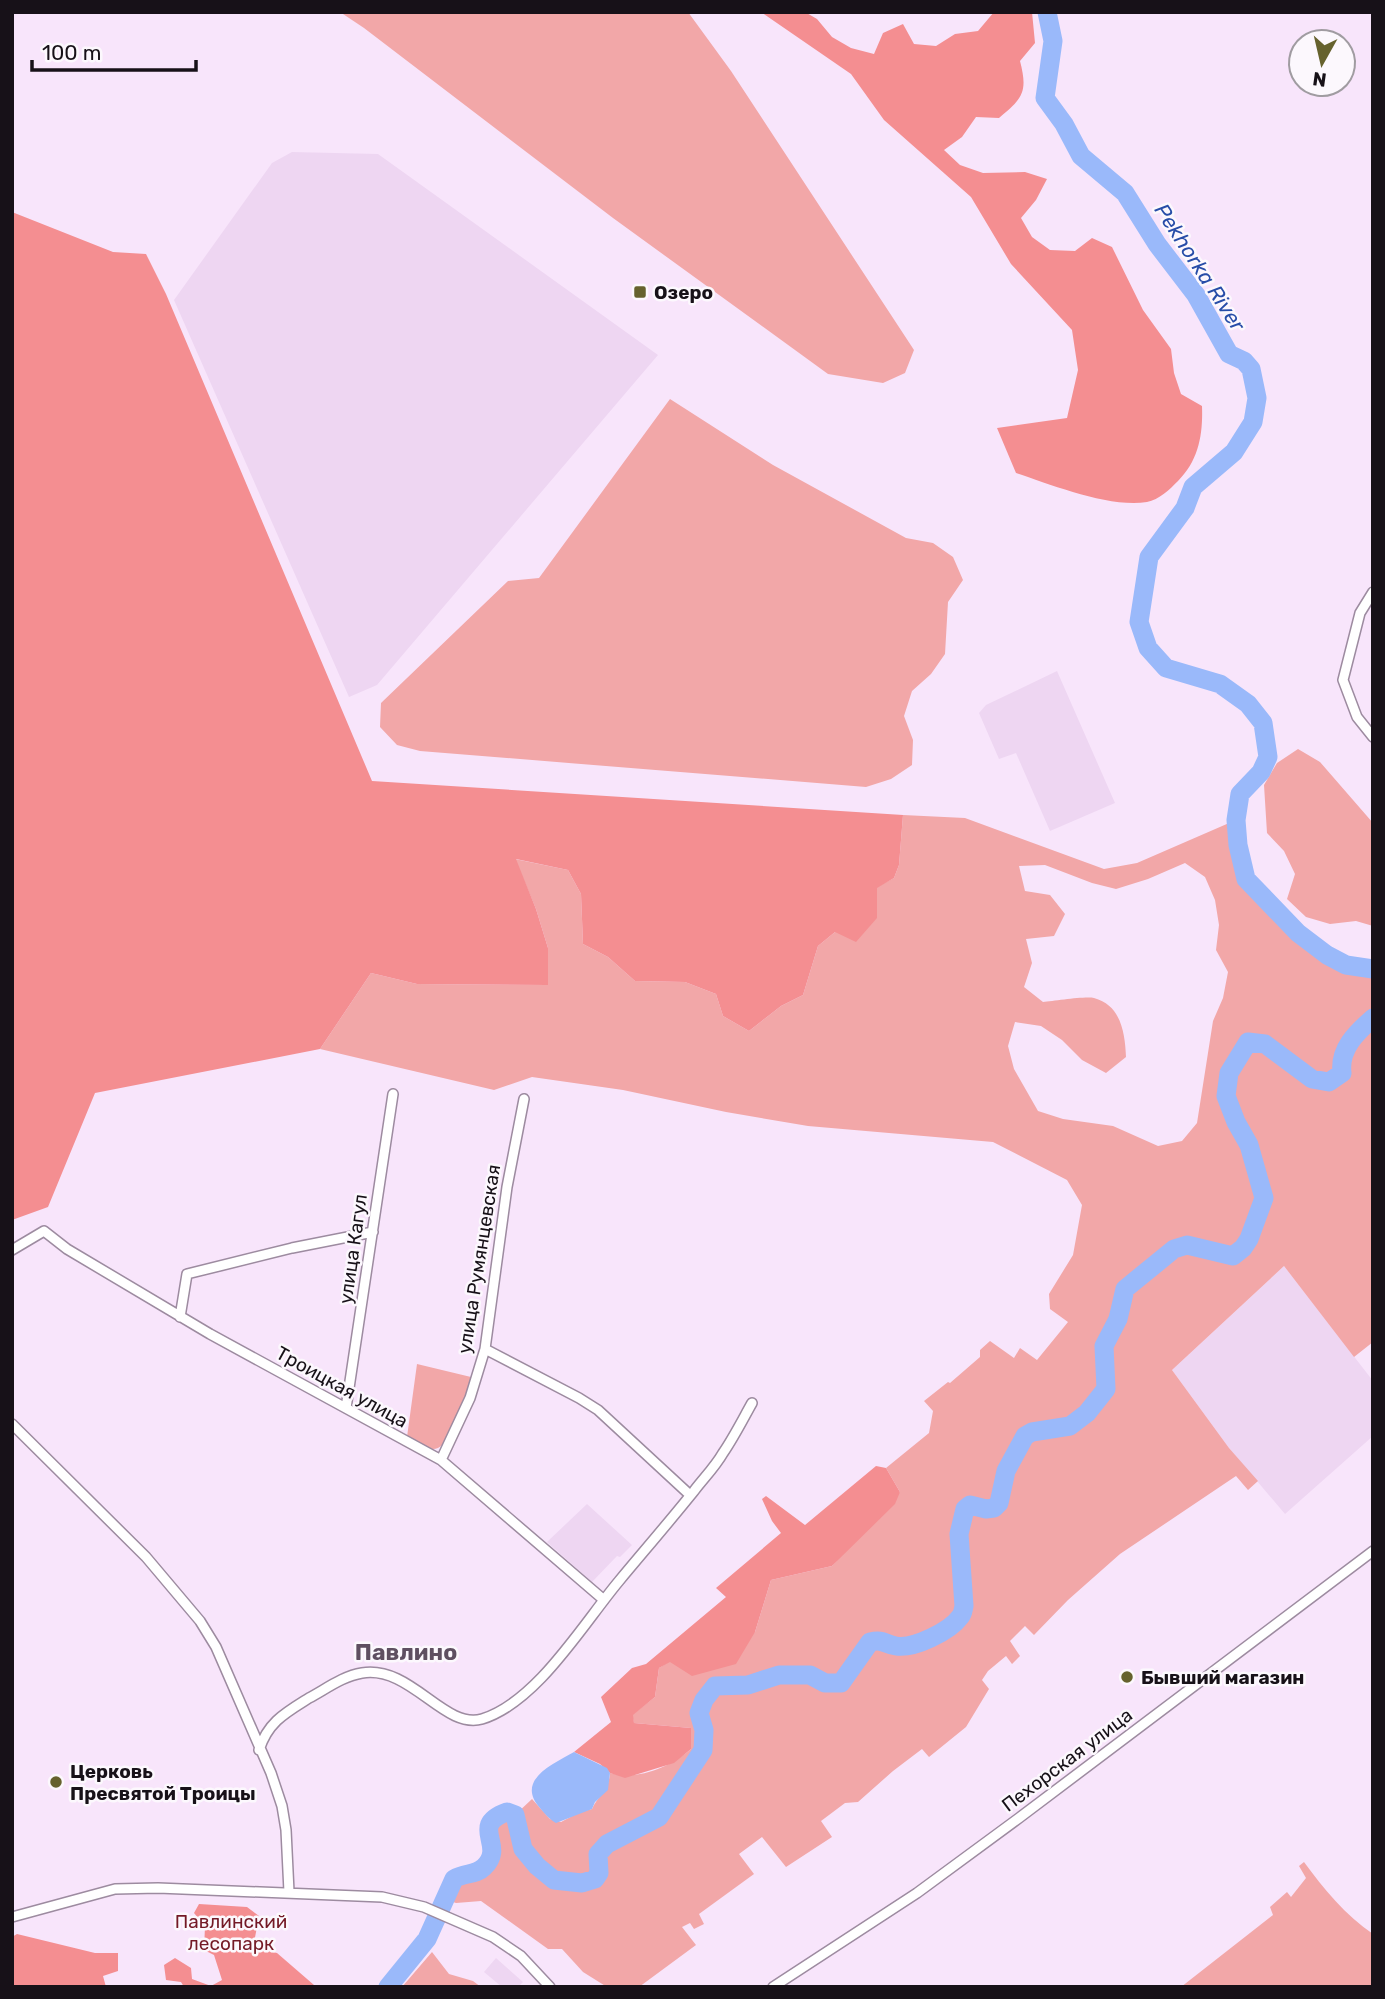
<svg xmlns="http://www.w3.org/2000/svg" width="1385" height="1999" font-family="Rubik,sans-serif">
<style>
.built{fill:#eed6f2}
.green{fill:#f2a7a8;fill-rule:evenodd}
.forest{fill:#f48e91}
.water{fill:#9ab9fa}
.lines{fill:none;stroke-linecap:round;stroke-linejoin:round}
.river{stroke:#9ab9fa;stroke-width:19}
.street-casing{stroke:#9d8ba0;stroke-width:12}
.street{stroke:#fff;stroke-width:9}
.poi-dot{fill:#66622e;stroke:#fcf8fd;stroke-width:2.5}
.labels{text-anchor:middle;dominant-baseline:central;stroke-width:5;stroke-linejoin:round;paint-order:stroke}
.poi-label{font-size:19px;font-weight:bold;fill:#171118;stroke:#fcf8fd;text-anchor:start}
.street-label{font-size:19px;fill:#171118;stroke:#fcf8fd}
.park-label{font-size:19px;fill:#741a26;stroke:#fcf8fd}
.water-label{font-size:21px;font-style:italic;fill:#274da8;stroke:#fcf8fd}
.quarter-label{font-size:23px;font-weight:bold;fill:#5f4f61;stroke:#fcf8fd}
</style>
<rect width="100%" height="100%" fill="#f8e5fb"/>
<path class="built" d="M292,152L378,154L658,355L377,685L349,697L174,300L272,163Z
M1057,671L1115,803L1050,831L1016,753L999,759L979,713L986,705Z
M1284,1266L1373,1381V1436L1285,1514L1229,1448L1172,1370Z
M587,1504L632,1545L620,1557L617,1556L592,1582L547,1542Z
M496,1958L523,1982L518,1987H502L484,1972Z"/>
<path class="green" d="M340,12H688L731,71L914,350L905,373L883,383L828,374L613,218L364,28Z
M670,399L773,465L906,538L933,543L953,557L963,580L948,602L945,654L931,674L912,691L904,716L913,740L912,765L891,779L866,787L420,751L397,745L380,727L381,703L508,581L539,578Z
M1298,749L1320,762L1373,823V926L1356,921L1330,924L1306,917L1287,899L1295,874L1284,851L1267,833L1264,785L1277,763Z
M903,815L965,818L1104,869L1137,863L1236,820L1238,845L1246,879L1298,933L1327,955L1346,965L1372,967L1373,1018L1367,1023L1373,1031V1342L1354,1357L1284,1266L1172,1370L1229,1448L1258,1481L1248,1490L1236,1476L1120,1554L1068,1600L1034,1635L1025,1626L1010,1641L1020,1656L1012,1664L1006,1656L988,1671L982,1680L989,1689L966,1727L929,1757L922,1749L893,1771L858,1802L845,1803L821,1821L832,1837L786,1867L762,1837L739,1854L754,1874L699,1914L704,1924L694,1929L690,1923L682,1927L696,1945L639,1987H607L583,1972L562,1949H548L481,1901L456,1903L450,1901L459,1884C489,1878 502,1861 493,1831L498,1823L515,1815L532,1799L550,1819L561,1822L580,1812L592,1809C598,1796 609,1790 610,1773C638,1781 670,1767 691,1749V1728L634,1723L632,1715L655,1697L659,1668L670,1661L755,1632L771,1580L832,1566L900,1492L886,1468L929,1433L933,1411L924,1401L948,1382L950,1383L980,1357V1350L990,1341L1014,1358L1020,1348L1037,1360L1068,1322L1050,1309L1049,1294L1073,1255L1082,1205L1067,1180L993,1142L808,1126L726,1112L623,1090L532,1077L494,1090L320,1049L371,973L417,984L548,985V948L536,909L515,859L568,870L581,894L583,944L608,957L635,981L685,982L716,994L723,1016L749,1031L781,1006L803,995L818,946L835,932L877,887L894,878L899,865ZM1185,863L1205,877L1215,900L1219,925L1216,950L1228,972L1223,998L1213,1021L1197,1123L1182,1141L1158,1146L1113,1126L1063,1119L1038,1111L1014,1069L1008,1046L1015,1022L1041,1026L1062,1040L1082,1060L1106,1073L1126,1057C1125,1033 1121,1005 1094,998C1085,996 1054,1001 1043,1002L1024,987L1032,963L1026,939L1054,936L1065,914L1050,895L1025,891L1019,866L1045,865L1092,883L1116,889L1148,879Z
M417,1364L471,1377C467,1391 451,1443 438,1448C428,1452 416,1442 407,1437Z
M1304,1862C1323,1888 1346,1916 1373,1934V1987H1181L1273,1915L1270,1907L1287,1892L1291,1897L1306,1878L1299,1866Z
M432,1952L449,1974L473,1981L481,1987H402Z"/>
<path class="forest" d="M761,12H805L817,19L832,37L851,48L874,54L883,33L903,24L914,44L936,46L955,34L978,31L994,12H1032L1035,43L1020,61C1028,92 1023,98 999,118L976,117L962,137L944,150L960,165L983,173L1025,172L1047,179L1036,200L1021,218L1032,237L1050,250L1075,251L1092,238L1112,247L1143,310L1171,349L1174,373L1181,394L1202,406C1203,434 1199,460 1178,481C1170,489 1159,500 1147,502C1109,508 1052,485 1016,473L997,428L1067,418L1078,370L1072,330L1011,264L971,197L884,120L851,74Z
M12,212L113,252L146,254L166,294L372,781L903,815L899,865L894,878L877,888V918L856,942L835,932L818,946L803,995L781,1006L749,1031L723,1016L716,994L685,982L635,981L608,957L583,944L581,894L568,870L516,859L536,909L548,948V985L417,984L371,973L320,1049L95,1093L48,1207L12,1220Z
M876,1466L886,1468L900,1492L895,1504L832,1566L771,1580L755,1632L736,1664L692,1676L670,1662L659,1668L655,1697L633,1715L634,1723L691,1728V1749L674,1763L625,1778L610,1773L600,1764L574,1752L611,1722L601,1697L632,1668L646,1664L726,1597L716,1588L781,1533L772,1521L762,1499L766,1496L805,1525Z
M199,1904L247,1907L259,1916L253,1948L277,1953L314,1985V1987H184L181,1982L166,1980L164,1965L175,1958L191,1968L192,1979L211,1986L222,1980L214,1955L204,1950L205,1926L194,1913Z
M17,1934L95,1953H118V1971L103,1976L106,1987H12V1937Z"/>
<path class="water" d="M574,1752L607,1768L610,1773L608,1790L595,1802L592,1809L556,1823C549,1819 545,1814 540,1808C515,1780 553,1764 574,1752Z"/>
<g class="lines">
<path class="river" d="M1047,12L1053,41L1045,98L1064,124L1081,156L1125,193L1157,244L1196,295L1229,354L1244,361L1251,369L1257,398L1253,422L1234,452L1193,487L1185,508L1149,557L1139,622L1148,648L1166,668L1220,684L1248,704L1263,723L1268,757L1261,772L1240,794L1236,820L1238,845L1246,879L1298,933L1327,955L1346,965L1373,969
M388,1987L427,1939L454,1879C465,1872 475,1876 484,1867C507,1845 468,1826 507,1812L515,1815L523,1849L537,1866L554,1880L582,1883L595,1879L599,1873L598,1854L607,1844L659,1817L703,1750L704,1730L699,1713L704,1700L715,1686L748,1685L779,1675H810L825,1683H841L870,1642C884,1639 884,1644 896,1646C914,1649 950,1631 960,1617C963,1614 963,1610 964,1606L959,1534L965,1509L970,1505L986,1509L994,1508L999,1503L1006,1471L1025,1436L1032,1432L1070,1426L1087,1413L1106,1389L1104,1346L1118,1319L1125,1289L1174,1249L1187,1245L1233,1256L1243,1248L1249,1239L1264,1198L1249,1145L1236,1122L1226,1096L1229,1073L1248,1042L1265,1044L1312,1079L1329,1082L1342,1073C1339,1049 1356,1033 1373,1018"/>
<g class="street-casing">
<path id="street" d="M1373,592L1360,613L1343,680L1357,717L1373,737
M12,1250L44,1231L67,1249L210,1334L441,1460L604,1600
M180,1317L187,1274L292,1248L373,1232
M485,1349L579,1398L598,1410L690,1495
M346,1408L393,1094
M12,1424L146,1557L200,1621L216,1647L271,1773L282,1806L286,1830L289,1892
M441,1460L470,1398L485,1349L507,1187L524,1099
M259,1750C268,1722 285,1713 309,1698C326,1689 343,1676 362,1673C411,1665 444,1730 482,1719C537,1702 583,1624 619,1581C644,1551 669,1522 694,1491C703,1479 715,1467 723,1453C734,1437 743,1419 752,1403
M12,1917L115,1889L158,1888L382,1897L424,1907L493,1937L521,1956L550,1987
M773,1987L917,1893L1019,1818L1373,1551"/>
</g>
<use href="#street" class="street"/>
</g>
<g class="poi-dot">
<rect x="633" y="285" width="14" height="14" rx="3.5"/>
<circle cx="1127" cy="1677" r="7"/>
<circle cx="56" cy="1782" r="7"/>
</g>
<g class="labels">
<g class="poi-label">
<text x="654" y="292">Озеро</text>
<text x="1141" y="1677">Бывший магазин</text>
<text x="70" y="1771">Церковь<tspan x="70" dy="22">Пресвятой Троицы</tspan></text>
</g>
<g class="street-label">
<text transform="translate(353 1249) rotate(-82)">улица Кагул</text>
<text transform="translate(479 1259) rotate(-81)">улица Румянцевская</text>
<text transform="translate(342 1387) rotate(29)">Троицкая улица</text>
<text transform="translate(1067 1760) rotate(-37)">Пехорская улица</text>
</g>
<g class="park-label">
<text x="231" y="1921">Павлинский<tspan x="231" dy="22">лесопарк</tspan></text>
</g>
<g class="water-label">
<text transform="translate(1200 267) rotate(57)">Pekhorka River</text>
</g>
<g class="quarter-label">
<text x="406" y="1652">Павлино</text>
</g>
</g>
<rect width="1385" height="1999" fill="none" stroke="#171118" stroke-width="28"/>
<g transform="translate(1322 63) rotate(188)"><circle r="33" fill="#fcf8fd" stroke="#a09ca1" stroke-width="2"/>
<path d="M0-5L12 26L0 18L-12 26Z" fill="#66622e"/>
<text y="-10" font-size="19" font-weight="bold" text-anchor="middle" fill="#171118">N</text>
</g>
<path d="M32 60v10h164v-10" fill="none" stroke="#171118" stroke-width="3.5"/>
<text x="42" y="60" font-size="21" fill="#171118" stroke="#fcf8fd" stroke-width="5" paint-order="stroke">100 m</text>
</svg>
